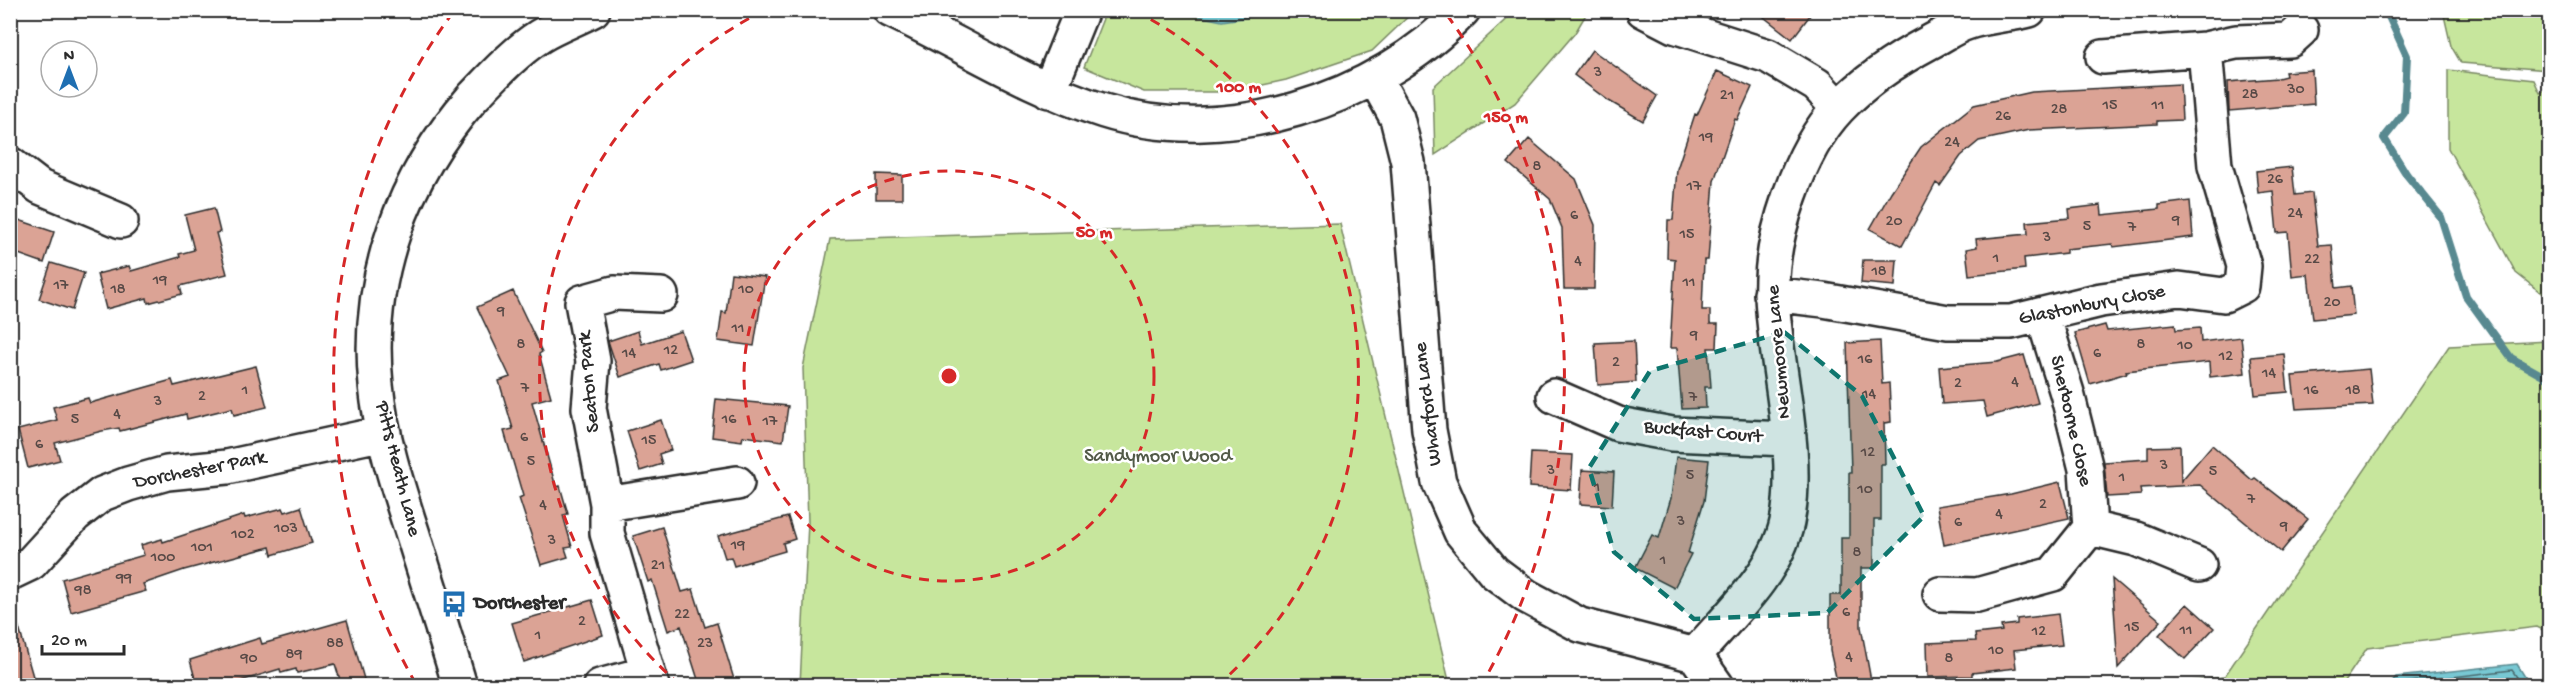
<svg xmlns="http://www.w3.org/2000/svg" width="2560" height="696" font-family="'Gochi Hand',sans-serif">
<style>
.green{fill:#c7e69d;stroke:#798864;stroke-width:1.5}
.water{fill:#78c8d3;stroke:#598990;stroke-width:1.5}
.lines{fill:none;stroke-linecap:round;stroke-linejoin:round}
.shore{stroke:#4a6a6e;stroke-width:1.5}
.stream{stroke:#598990;stroke-width:8}
.building{fill:#dba395;stroke:#2b2b2b;stroke-width:1.5}
.minor-casing{stroke:#2b2b2b;stroke-width:38}
.minor{stroke:#fff;stroke-width:33}
.marked{fill:#0f766e;fill-opacity:0.2;stroke:#0f766e;stroke-width:4.5;stroke-dasharray:12 8;stroke-linejoin:round}
.ring{fill:none;stroke:#d62828;stroke-width:3;stroke-dasharray:10 8}
.labels{text-anchor:middle;dominant-baseline:central;stroke-width:5;stroke-linejoin:round;paint-order:stroke}
.number-label{font-size:16px;fill:#574946}
.street-label{font-size:20px;fill:#2b2b2b;stroke:#fff}
.park-label{font-size:20px;fill:#525a48;stroke:#fff}
.poi-label{font-size:20px;font-weight:bold;fill:#2b2b2b;stroke:#fff;text-anchor:start}
.centre{fill:#d62828;stroke:#fff;stroke-width:3}
.ring-label{font-size:18px;text-anchor:middle;font-weight:bold;fill:#d62828;stroke:#fff;stroke-width:5;stroke-linejoin:round;paint-order:stroke}
</style>
<rect width="100%" height="100%" fill="#fff"/>
<filter id="ink" filterUnits="userSpaceOnUse"><feTurbulence type="fractalNoise" baseFrequency=".0167" numOctaves="2"/><feDisplacementMap in="SourceGraphic" scale="12" xChannelSelector="R" yChannelSelector="G"/><feConvolveMatrix kernelMatrix="1 2 1 2 8 2 1 2 1" color-interpolation-filters="sRGB"/></filter>
<g filter="url(#ink)">
<path class="green" d="M1106,11H1414L1372,51L1286,80L1230,92H1144L1084,67Z
M1515,11H1588L1575,33L1515,103L1435,155L1433,87Z
M2443,11H2549V70L2461,63L2451,46Z
M2448,70L2534,80L2540,93L2549,87V299L2516,273L2448,148Z
M1340,224L1450,685H800L808,522L803,368L830,239Z
M2549,341V633L2537,627L2367,648L2342,685H2170L2224,677L2449,346Z"/>
<path class="water" d="M1173,11H1290L1222,21Z
M2517,664L2530,685H2389L2396,677Z"/>
<g class="lines">
<path class="shore" d="M2397,686L2401,683L2512,670L2523,686
M2443,686L2508,678L2514,686"/>
<path class="stream" d="M2386,10L2407,56L2404,113L2384,138L2407,175L2441,217L2466,296L2511,358L2550,380"/>
</g>
<path class="building" d="M1755,10H1814L1792,39Z
M1592,50L1657,96L1643,121L1609,101L1574,75Z
M2312,70L2314,104L2229,111L2228,82L2278,78L2286,76L2285,72Z
M1717,71L1752,87L1737,120L1735,119L1714,181L1708,260H1704L1702,310H1710V324H1718L1717,348H1708L1711,387H1705L1706,408L1682,409L1677,348H1670L1675,259L1667,258L1668,220H1673L1677,169L1695,114L1697,115Z
M2180,84L2182,120L2157,121V124L2029,130L1979,141L1961,156L1940,186L1936,183L1902,246L1870,229L1891,192L1921,147L1974,105L2032,92Z
M1529,139L1576,179L1595,225L1594,289H1564L1562,228L1550,199L1508,163Z
M2292,167L2295,195L2312,193L2318,246L2332,245L2336,288L2351,286L2354,315L2313,319L2308,274L2292,276L2288,232L2277,233L2273,191L2258,193L2256,171Z
M876,174L902,175V199H876Z
M2190,201L2193,237L2113,247L2112,244L2066,249V253L2024,258L2025,269L1969,275L1966,249L1977,247L1976,239L2028,234L2027,222L2070,218L2069,209L2101,205L2102,215L2159,209V205Z
M214,208L220,232L216,233L227,274L180,286L182,294L148,303L147,298L106,309L97,274L129,266L131,271L180,257L179,254L194,250L185,215Z
M10,217L54,232L44,263L10,251Z
M1863,260H1897L1895,286L1861,283Z
M51,263L84,273L72,310L39,299Z
M731,273L765,277L754,346L718,341L722,312L726,313Z
M513,291L542,352L539,354L551,397L532,402L556,487L560,486L568,514L563,515L572,547L565,548L568,557L541,565L519,498L523,496L504,431L513,429L499,381L510,377L477,307Z
M2175,324L2176,330L2200,328L2201,342L2241,337L2245,373L2210,377L2209,362L2126,371L2127,373L2090,384L2075,333L2105,325L2107,331Z
M638,331L642,344L681,331L691,360L661,370L659,364L620,377L608,341Z
M1634,341L1636,382L1598,385L1595,343Z
M1880,341L1882,384L1889,383L1891,422L1884,423L1885,464H1881V520H1874V568H1861V627L1872,686H1838L1830,651V595H1841V538H1849V472H1851L1847,343Z
M2284,354L2288,392L2255,395L2251,357Z
M2024,355L2038,403L1987,417L1983,401L1942,404L1939,367L1997,362Z
M256,366L267,407L234,415L232,408L187,419L186,414L120,431L119,428L102,431L55,443L60,460L28,468L18,430L57,420L53,407L88,398L90,403L172,380L174,386Z
M2369,369L2373,405L2296,409L2292,376Z
M716,399L788,406L783,441L743,436L742,441L712,437Z
M661,420L671,450L659,454L662,464L640,471L627,431Z
M2212,445L2252,480L2255,478L2308,519L2281,552L2200,485L2140,488L2141,495L2107,497L2104,462L2148,459V447L2180,446L2181,481Z
M1531,453L1573,455L1571,490L1529,487Z
M1676,457L1709,460L1704,501L1688,553L1691,554L1674,588L1635,568L1652,535L1659,538L1671,498Z
M1582,470L1614,472L1612,506L1580,504Z
M2060,482L2069,518L1944,545L1937,506L2011,494Z
M301,507L312,543L272,555L270,547L184,570L143,584L146,591L71,612L62,579L144,555L141,545L162,539L163,542L244,515L245,518L283,508L285,512Z
M788,517L795,539L783,543L785,551L734,566L731,557L725,558L718,536Z
M662,527L682,592L693,589L705,627L717,623L736,686H700L681,626L668,631L652,580L648,582L633,536Z
M2112,579L2161,621L2118,668L2115,622Z
M592,600L603,635L524,662L512,623Z
M2187,604L2214,628L2185,659L2159,635Z
M2058,614L2062,645L2014,650L2016,668L1972,673V676L1928,677L1927,643L1976,641L1975,634L2002,631L2001,626L2017,624V619Z
M347,620L366,686H342L335,664L297,673L296,669L281,673L280,669L224,686H197L190,660L260,638L262,644Z
M17,621L34,680L10,686V622Z"/>
<g class="lines">
<g class="minor-casing">
<path id="minor" d="M890,10C961,43 1028,87 1104,111C1224,149 1377,102 1463,10
M1643,10L1674,26L1768,56L1817,85L1838,108
M2103,57L2205,49L2236,42L2290,40L2301,30
M1375,78L1397,118L1408,162L1429,430L1439,482L1461,532L1494,572L1526,596L1580,625L1695,655L1717,686
M1049,91L1082,10
M10,164L40,187L121,221
M1771,294L1823,300L1948,322H2011L2101,300L2179,289L2224,295L2242,286L2244,266L2215,166L2205,49
M2043,316L2067,393L2086,469L2090,528
M1554,396L1618,424L1672,434L1787,439
M607,504L737,483
M10,573L31,563L75,515L102,494L128,484L167,473L227,467L384,433
M1940,594L1977,595L2053,574L2090,528L2136,539L2199,565
M1695,655C1728,616 1776,574 1787,522C1801,454 1775,366 1772,296C1769,239 1799,150 1839,108C1865,81 1898,59 1930,42C1942,36 1954,27 1966,23C1986,16 2009,15 2029,10
M460,686C445,636 429,587 414,538C398,488 381,437 376,385C365,278 403,177 473,97C493,76 515,52 540,36C556,26 576,19 593,10
M600,686L648,673
M652,686L607,533V504L589,408L593,361L582,302L614,293L661,295"/>
</g>
<use href="#minor" class="minor"/>
</g>
</g>
<path class="marked" d="M1784,332L1862,396L1924,516L1827,613L1694,619L1614,552L1589,468L1650,371Z"/>
<g class="ring">
<circle cx="949" cy="376" r="205"/>
<path d="M680 685A410 410 0 0 1 763 11M1135 11A410 410 0 0 1 1218 685"/>
<path d="M416 684A615 615 0 0 1 451 15M1447 15A615 615 0 0 1 1482 684"/>
</g>
<defs>
<g id="bus-bare" transform="scale(2.07)"><path d="M-5-6H5V4H4V6H2V4H-2V6H-4V4H-5ZM-3.5-4V0h7V-4ZM-3.5 1.2v1.5H-2V1.2ZM2 1.2v1.5H3.5V1.2Z" fill="#1f6fb2" stroke="#fff" stroke-width="2.5" paint-order="stroke"/></g>
</defs>
<g fill-rule="evenodd">
<use href="#bus-bare" x="454" y="604"/>
</g>
<g class="labels">
<g class="number-label">
<text x="1598" y="73">3</text>
<text x="2296" y="90">30</text>
<text x="2250" y="95">28</text>
<text x="1727" y="96">21</text>
<text x="2110" y="106">15</text>
<text x="2158" y="106">11</text>
<text x="2059" y="110">28</text>
<text x="2003" y="117">26</text>
<text x="1706" y="138">19</text>
<text x="1952" y="143">24</text>
<text x="1537" y="167">8</text>
<text x="2275" y="180">26</text>
<text x="1694" y="187">17</text>
<text x="2295" y="214">24</text>
<text x="1574" y="216">6</text>
<text x="2176" y="221">9</text>
<text x="1894" y="222">20</text>
<text x="2087" y="227">5</text>
<text x="2132" y="228">7</text>
<text x="1687" y="235">15</text>
<text x="2047" y="238">3</text>
<text x="1996" y="259">1</text>
<text x="2312" y="260">22</text>
<text x="1578" y="262">4</text>
<text x="1879" y="272">18</text>
<text x="160" y="281">19</text>
<text x="1689" y="283">11</text>
<text x="61" y="286">17</text>
<text x="118" y="290">18</text>
<text x="746" y="290">10</text>
<text x="2332" y="303">20</text>
<text x="501" y="312">9</text>
<text x="738" y="329">11</text>
<text x="1694" y="336">9</text>
<text x="521" y="345">8</text>
<text x="2141" y="345">8</text>
<text x="2185" y="346">10</text>
<text x="671" y="351">12</text>
<text x="629" y="354">14</text>
<text x="2097" y="354">6</text>
<text x="2226" y="357">12</text>
<text x="1865" y="360">16</text>
<text x="1616" y="363">2</text>
<text x="2269" y="374">14</text>
<text x="2015" y="383">4</text>
<text x="1958" y="384">2</text>
<text x="525" y="389">7</text>
<text x="245" y="391">1</text>
<text x="2311" y="391">16</text>
<text x="2353" y="391">18</text>
<text x="1869" y="395">14</text>
<text x="202" y="397">2</text>
<text x="1693" y="398">7</text>
<text x="158" y="402">3</text>
<text x="117" y="415">4</text>
<text x="75" y="420">5</text>
<text x="729" y="420">16</text>
<text x="770" y="422">17</text>
<text x="524" y="438">6</text>
<text x="649" y="441">15</text>
<text x="39" y="445">6</text>
<text x="1868" y="453">12</text>
<text x="531" y="462">5</text>
<text x="2164" y="466">3</text>
<text x="1551" y="471">3</text>
<text x="2213" y="472">5</text>
<text x="1690" y="476">5</text>
<text x="2122" y="478">1</text>
<text x="1597" y="488">1</text>
<text x="1865" y="490">10</text>
<text x="2251" y="500">7</text>
<text x="2043" y="505">2</text>
<text x="543" y="506">4</text>
<text x="1999" y="515">4</text>
<text x="1681" y="522">3</text>
<text x="1958" y="523">6</text>
<text x="2284" y="527">9</text>
<text x="286" y="529">103</text>
<text x="243" y="535">102</text>
<text x="552" y="541">3</text>
<text x="738" y="546">19</text>
<text x="202" y="548">101</text>
<text x="1857" y="553">8</text>
<text x="163" y="558">100</text>
<text x="1663" y="561">1</text>
<text x="658" y="566">21</text>
<text x="124" y="579">99</text>
<text x="83" y="591">98</text>
<text x="1846" y="613">6</text>
<text x="682" y="615">22</text>
<text x="582" y="622">2</text>
<text x="2132" y="628">15</text>
<text x="2186" y="631">11</text>
<text x="2039" y="632">12</text>
<text x="538" y="636">1</text>
<text x="335" y="644">88</text>
<text x="705" y="644">23</text>
<text x="1996" y="651">10</text>
<text x="294" y="655">89</text>
<text x="1849" y="658">4</text>
<text x="249" y="659">90</text>
<text x="1949" y="659">8</text>
</g>
<g class="street-label">
<text transform="translate(2092 306) rotate(-11)">Glastonbury Close</text>
<text transform="translate(1780 352) rotate(-95)">Newmoore Lane</text>
<text transform="translate(590 382) rotate(-95)">Seaton Park</text>
<text transform="translate(1429 404) rotate(-97)">Wharford Lane</text>
<text transform="translate(2070 421) rotate(77)">Sherborne Close</text>
<text transform="translate(1703 433) rotate(5)">Buckfast Court</text>
<text transform="translate(397 469) rotate(76)">Pitts Heath Lane</text>
<text transform="translate(200 471) rotate(-11)">Dorchester Park</text>
</g>
<g class="park-label">
<text x="1158" y="457">Sandymoor Wood</text>
</g>
<g class="poi-label">
<text x="474" y="604">Dorchester</text>
</g>
</g>
<circle cx="949" cy="376" r="9" class="centre"/>
<g class="ring-label">
<text x="1239" y="92">100 m</text>
<text x="1506" y="122">150 m</text>
<text x="1094" y="237">50 m</text>
</g>
<rect width="2560" height="696" fill="none" stroke="#fff" stroke-width="36"/>
<rect x="18" y="18" width="2524" height="660" fill="none" stroke="#2b2b2b" stroke-width="2" filter="url(#ink)"/>
<g transform="translate(69 69)"><circle r="28" fill="#ffffff" stroke="#aaaaaa" stroke-width="1.5"/>
<path d="M0-4.5L10 22L0 15L-10 22Z" fill="#1f6fb2"/>
<text y="-9" font-size="16" font-weight="bold" text-anchor="middle" fill="#2b2b2b">N</text>
</g>
<path d="M42 645v9h82v-9" fill="none" stroke="#2b2b2b" stroke-width="3"/>
<text x="51" y="645" font-size="18" fill="#2b2b2b" stroke="#ffffff" stroke-width="4.5" paint-order="stroke">20 m</text>
</svg>
